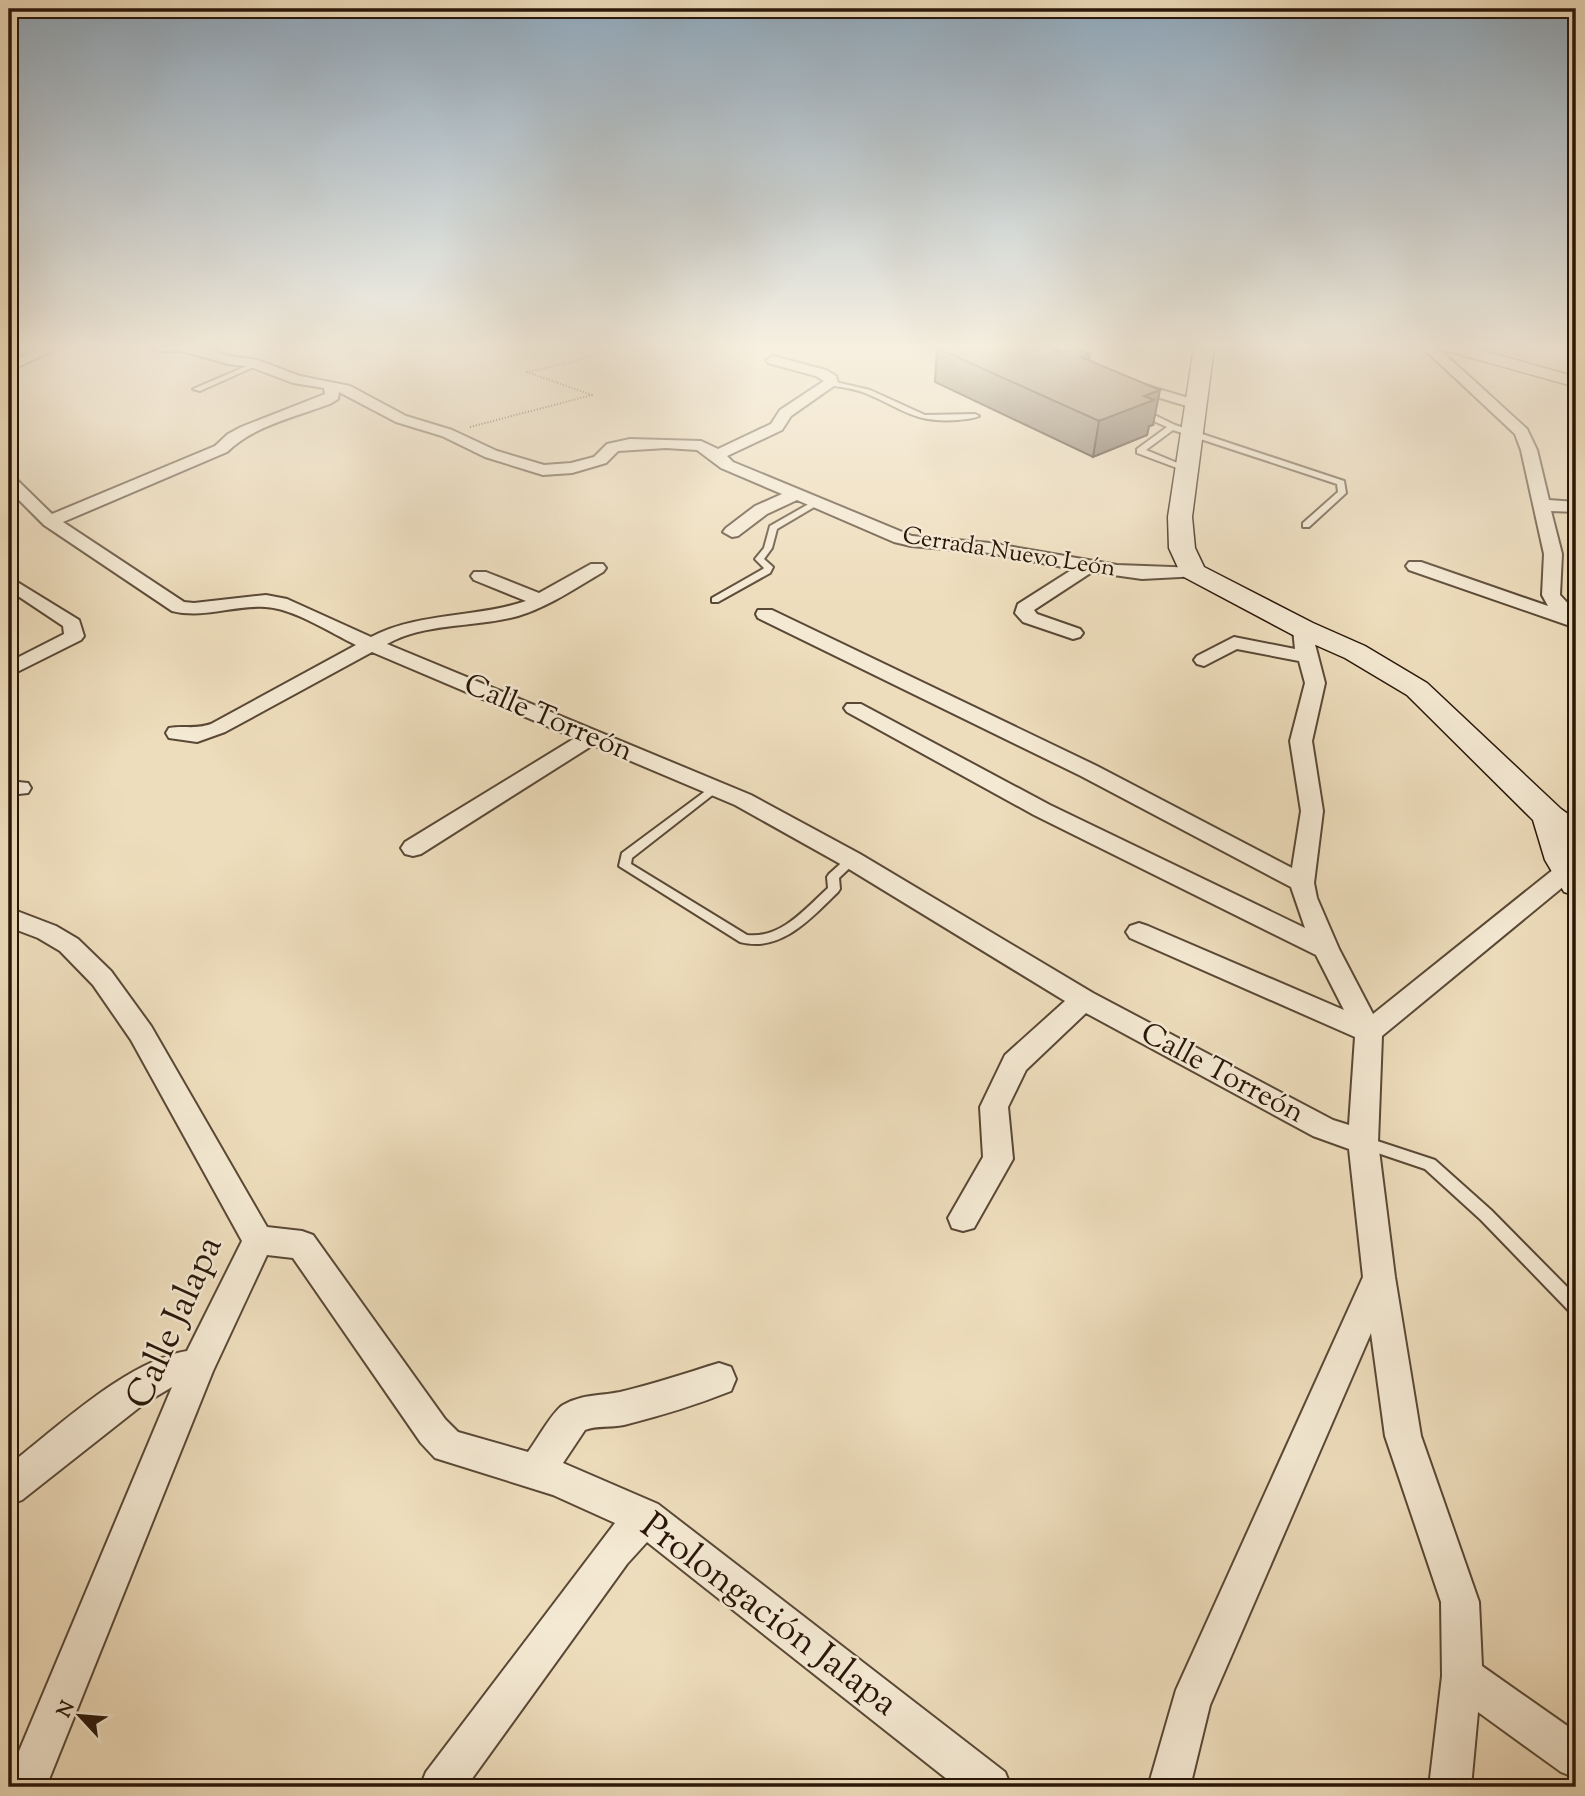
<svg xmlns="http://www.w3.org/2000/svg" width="1585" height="1796" font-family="'Sorts Mill Goudy',serif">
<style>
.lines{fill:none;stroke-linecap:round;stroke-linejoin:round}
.service-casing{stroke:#5a4836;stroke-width:4}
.minor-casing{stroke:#5a4836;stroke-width:4}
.tertiary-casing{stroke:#5a4836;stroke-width:3}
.secondary-casing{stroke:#291609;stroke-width:3}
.path{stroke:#291609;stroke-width:2;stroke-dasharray:1 2;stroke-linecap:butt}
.service{fill:#f4e9d3;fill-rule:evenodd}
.minor{fill:#f4e9d3;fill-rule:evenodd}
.tertiary{fill:#f4e9d3;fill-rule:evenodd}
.secondary{fill:#f4e9d3;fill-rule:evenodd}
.wall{fill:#7b6c58;stroke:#291609;stroke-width:2}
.shaded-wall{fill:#645847;stroke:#291609;stroke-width:2}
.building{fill:#8f7d66;stroke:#291609;stroke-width:2}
.labels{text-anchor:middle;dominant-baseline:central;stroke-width:5;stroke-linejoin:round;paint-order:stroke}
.far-street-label{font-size:24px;fill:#291609;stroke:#f4e9d3}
.street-label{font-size:30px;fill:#291609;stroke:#f4e9d3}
.near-street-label{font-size:37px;fill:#291609;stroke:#f4e9d3}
</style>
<rect width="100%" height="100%" fill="#eeddbc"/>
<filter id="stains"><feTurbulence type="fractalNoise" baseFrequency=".00286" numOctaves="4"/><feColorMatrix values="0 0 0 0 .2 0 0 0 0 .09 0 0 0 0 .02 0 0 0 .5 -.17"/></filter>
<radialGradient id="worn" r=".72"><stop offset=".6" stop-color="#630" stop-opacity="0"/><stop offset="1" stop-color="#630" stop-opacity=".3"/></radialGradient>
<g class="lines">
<g class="service-casing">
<path id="service" d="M256,362L258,363V365L200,391L193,389Z
M831,381L870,390L925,415L975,414L979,416C973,419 965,419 958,420C913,423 904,409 865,393C853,388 841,387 828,385V381Z
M1138,410H1144L1175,425L1344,481L1346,493L1309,527H1303V523L1338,492L1337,484L1173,430L1146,450L1192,469L1185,471L1137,453V449L1167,427L1138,414Z
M814,501L821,503L777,529L772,548L764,559L773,567L770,573L718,602H712V598L763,569L764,568L755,559L764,548L770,526Z
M715,784L719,786L721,788L719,790L632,858L631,864L747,935C781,939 805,909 828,888L827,877L829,874L848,857L852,856L858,860L839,878L840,889L838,892C811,918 781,953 740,942L619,866L622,853Z
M1365,1137L1435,1160L1491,1210L1576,1296V1314L1570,1312L1481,1220L1425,1169L1360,1147L1358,1143L1360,1139Z"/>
</g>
<g class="minor-casing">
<path id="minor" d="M43,347H61L9,371V362Z
M151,347H198L229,356L258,360L300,376L350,386L406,416L452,430L497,451L544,465L571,463L594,457L607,444L630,439L701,441L718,449L771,424L780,410L824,381L816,376L768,363L766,360L773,356L826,370L836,376L838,383L791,416L782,430L727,456L733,462L912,536L990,543L1117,565L1199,568L1202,572L1199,576L1142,579L1092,572L1034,610L1037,614L1080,629L1083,633L1080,637L1073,639L1023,622L1015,613L1018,604L1073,569L990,553L911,546L894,542L797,500L767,514L738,536L732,537L723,532L726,528L755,506L782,494L721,468L697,450L666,448L618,451L606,463L572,473L543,475L485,457L442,436L396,422L339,392L338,399L330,404C295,417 253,426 227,452L63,522L184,602L194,603L266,595L287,599L371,637C418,612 476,618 526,601L474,580L471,576L474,572H486L539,593L591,564H603L606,568L603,572C576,588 548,607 518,616C475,628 426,622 387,644L751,795L860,854L1093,993L1333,1120L1349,1125L1355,1037L1130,938L1126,932L1130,926L1139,923L1148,926L1344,1010L1316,955L1034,815L847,712L844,708L847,704H861L1050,805L1305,928L1291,887L1081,776L758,618L756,614L758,610H772L1097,766L1292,868L1301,811L1290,741L1305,683L1299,661L1237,649L1204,666L1197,664L1194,660L1197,656L1234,637L1295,649L1293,629L1303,623L1310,625L1325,683L1312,741L1323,811L1314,883L1317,898L1339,949L1373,1014L1559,865L1567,863L1575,865V877L1382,1036L1378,1142L1395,1277L1421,1436L1479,1602L1482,1666L1576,1732V1778L1561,1772L1478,1712L1471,1787H1429L1442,1676L1441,1602L1385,1436L1371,1333L1210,1705L1190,1787H1148L1176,1690L1363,1277L1349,1149L1313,1136L1086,1013L1026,1070L1008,1107L1013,1159L974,1228L963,1231L952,1228L948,1218L983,1157L980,1107L1005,1055L1065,1001L844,866L735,805L593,745L421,854L413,856L405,854L401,848L405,842L575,738L372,652L225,732L197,742L169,738L166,733L169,728C185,725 193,730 211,724L356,645C331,633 293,608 265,607C234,605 204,619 172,611L44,525L9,490V476L15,478L52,514L215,446L228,434L241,427L325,394L324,388L293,383L251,367L228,364L182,351H158Z
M1422,347H1437L1527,429L1537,450L1549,500L1576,502V512L1551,511L1562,554L1560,595L1576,612V628L1409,570L1406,566L1409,562H1421L1548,606L1542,595L1544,554L1521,450L1515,434Z
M1128,380L1202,402L1204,405L1197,409L1123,387V381Z
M9,577L79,620L84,636L81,640L9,676V662L64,634L63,626L9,590Z
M9,781L28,783L31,788L28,793L9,795Z
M9,908L56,926L78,939L111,971L151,1026L267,1227L302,1231L313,1235L445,1419L458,1432L528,1452C537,1440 552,1412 563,1405C582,1394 600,1396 620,1392C654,1384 686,1373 719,1363L731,1367L736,1379L731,1391C696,1405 660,1416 624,1425C611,1428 597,1425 585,1430L563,1463L658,1504L1005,1772L1011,1787H957L647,1542L627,1564L466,1787H420L426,1772L615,1523L553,1495L435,1458L421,1443L293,1258L267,1255L213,1371L46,1787H9V1775L172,1387L145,1403L22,1500L9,1505V1465C58,1427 127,1361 187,1351L242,1241L131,1040L93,985L60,951L38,938L9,927Z"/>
</g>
<g class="tertiary-casing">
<path id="tertiary" d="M1445,347H1470L1576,377V387L1447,351Z"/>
</g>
<g class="secondary-casing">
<path id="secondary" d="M1194,347H1214L1192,517L1195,548L1204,567L1313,623L1365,646L1427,683L1561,809L1576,820V846L1573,845L1576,853V896L1564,892L1545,860L1533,820L1407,695L1345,658L1293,635L1184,577L1180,572L1169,548L1168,517Z"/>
</g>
<path class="path" d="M470,427L592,395L527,372L573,362L614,347"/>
<use href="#service" class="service"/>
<use href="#minor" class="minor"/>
<use href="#tertiary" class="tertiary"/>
<use href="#secondary" class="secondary"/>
</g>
<path class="wall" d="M1061,347V353L1089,360L1153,425L1149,426L1147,435L1093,457L935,382L937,348Z"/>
<path class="shaded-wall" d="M1090,354L1084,388L1081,357Z
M1160,390L1153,425L1149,426L1147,435L1093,457L1099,421L1144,396Z"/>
<path class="building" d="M942,347H1057L1060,348L1054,350L1061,353L1075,348L1090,354L1081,357L1160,390L1144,396L1154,400L1099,421L937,348Z"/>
<linearGradient id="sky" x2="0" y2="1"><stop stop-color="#8fa9be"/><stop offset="0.58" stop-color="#f7f0e1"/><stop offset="1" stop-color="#f7f0e1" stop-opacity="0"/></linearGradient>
<rect width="1585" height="598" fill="url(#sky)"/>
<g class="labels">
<g class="far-street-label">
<text transform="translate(1009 553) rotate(9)">Cerrada Nuevo León</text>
</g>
<g class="street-label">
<text transform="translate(548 719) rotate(23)">Calle Torreón</text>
<text transform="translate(1222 1074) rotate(28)">Calle Torreón</text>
</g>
<g class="near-street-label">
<text transform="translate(176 1323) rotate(-66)">Calle Jalapa</text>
<text transform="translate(768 1616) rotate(37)">Prolongación Jalapa</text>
</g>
</g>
<rect width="1585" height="1796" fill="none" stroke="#eeddbc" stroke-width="35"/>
<rect x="10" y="10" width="1564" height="1775" fill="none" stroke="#291609" stroke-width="3.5"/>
<rect x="18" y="18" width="1550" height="1761" fill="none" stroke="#291609" stroke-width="2"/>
<g transform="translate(80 1716) rotate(296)" stroke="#f4e9d3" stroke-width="5" paint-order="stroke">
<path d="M0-5L12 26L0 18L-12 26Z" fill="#291609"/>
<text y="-10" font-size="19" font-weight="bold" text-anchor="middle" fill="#291609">N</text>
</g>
<rect width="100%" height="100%" filter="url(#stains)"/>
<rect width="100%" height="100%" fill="url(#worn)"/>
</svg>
